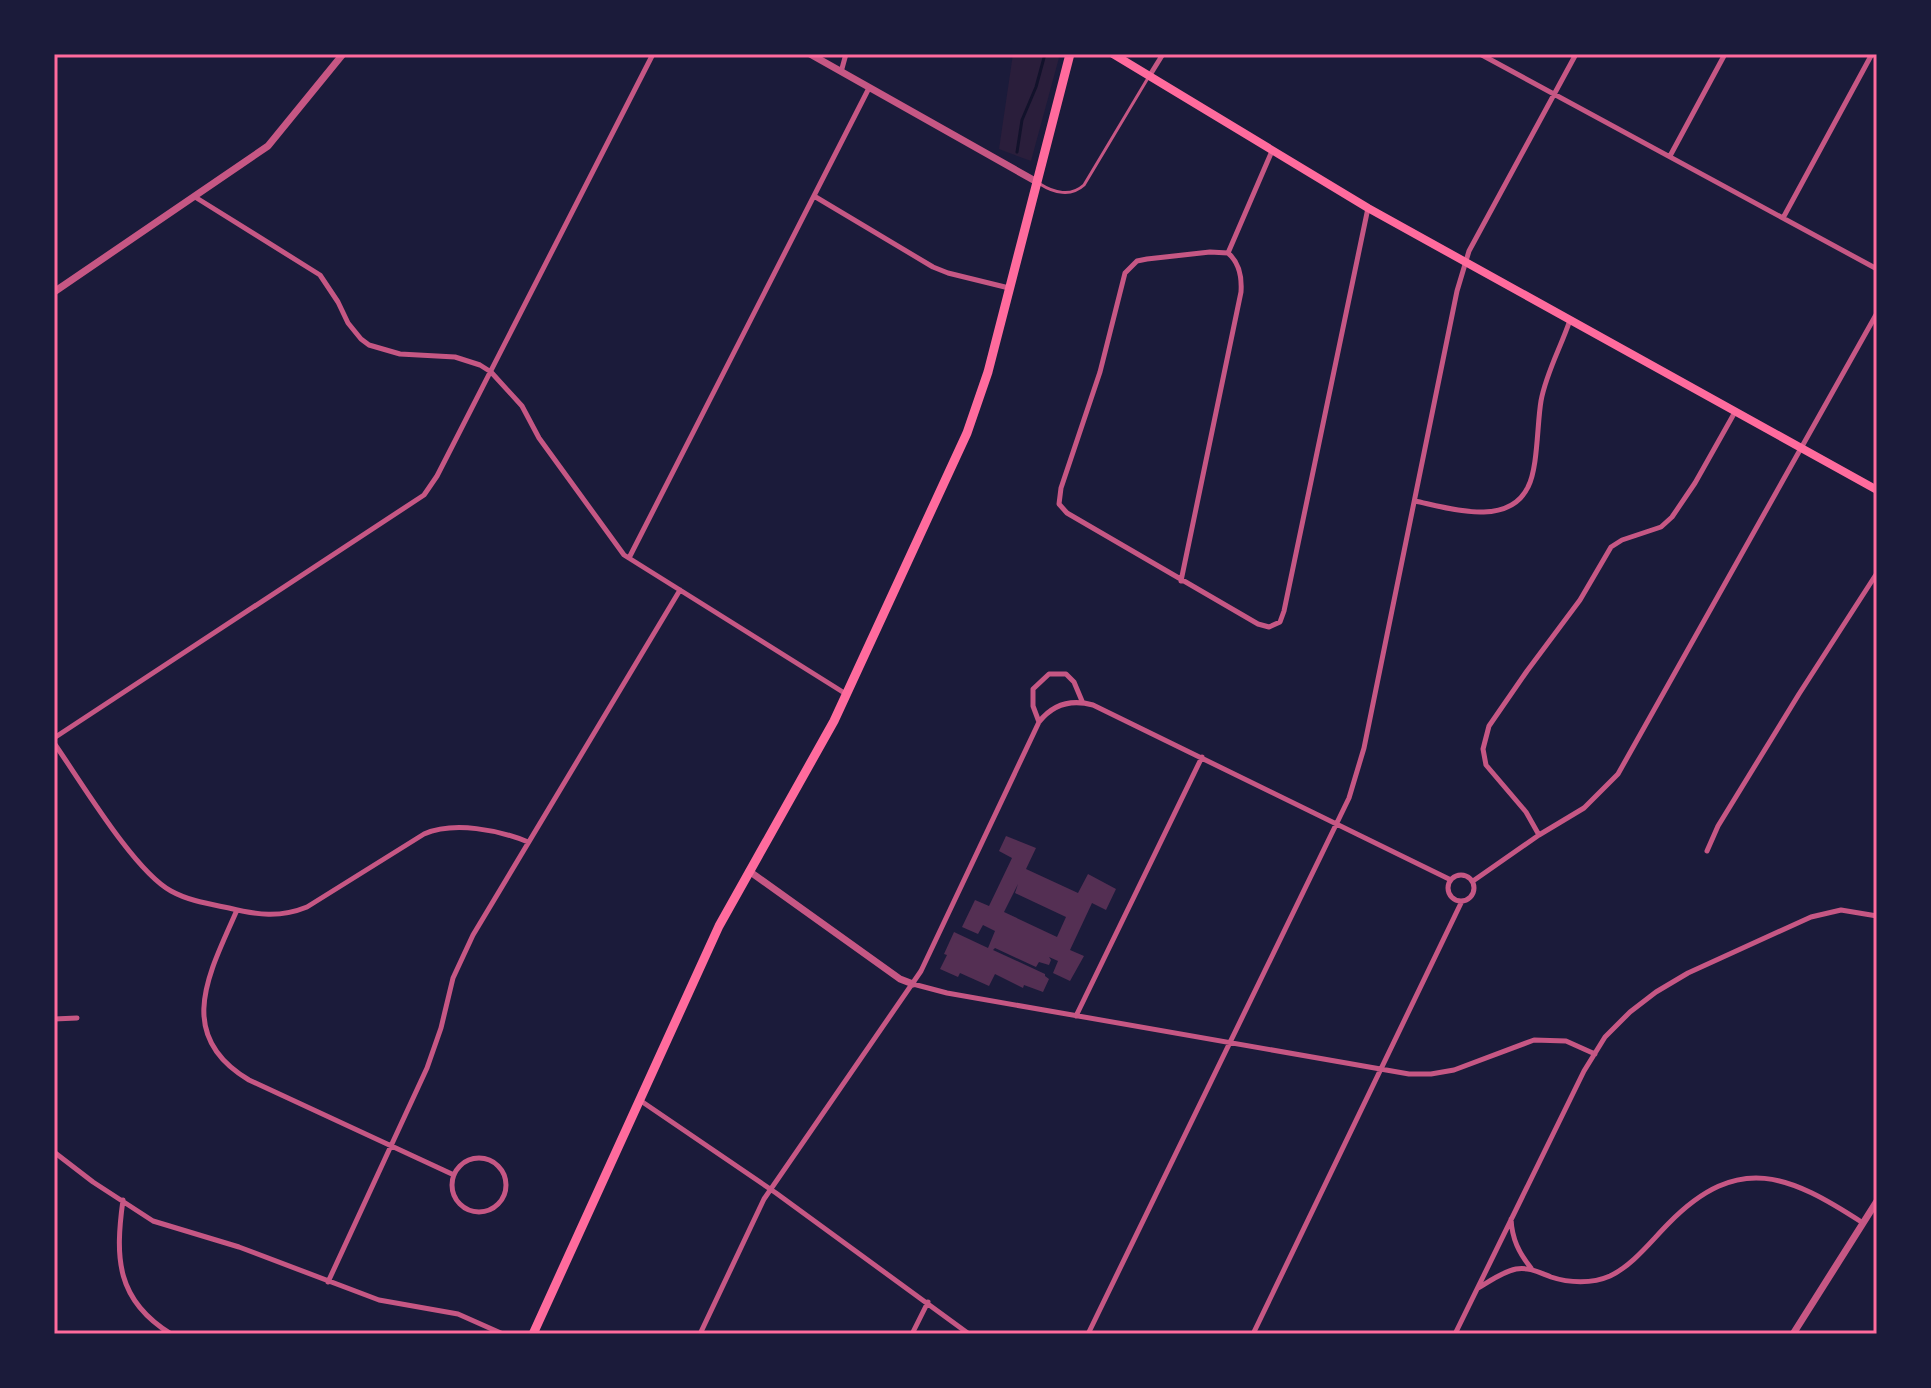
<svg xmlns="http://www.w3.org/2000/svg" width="1931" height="1388" font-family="'Roboto Serif',serif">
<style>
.green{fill:#2a1e3b}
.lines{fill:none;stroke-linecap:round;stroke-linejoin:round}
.stream{stroke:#12122b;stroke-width:3}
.building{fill:#542f53;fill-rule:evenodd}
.service{stroke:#c65784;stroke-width:3}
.minor{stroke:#c65784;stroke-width:5}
.tertiary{stroke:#c65784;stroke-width:7}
.secondary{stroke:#ff6b9d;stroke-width:8}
.primary{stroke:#ff6b9d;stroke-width:9}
.neatline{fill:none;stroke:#ff6b9d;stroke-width:3}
</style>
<rect width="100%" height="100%" fill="#1b1b3a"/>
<path class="green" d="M1013,54H1060L1031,161L999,149Z"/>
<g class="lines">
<path class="stream" d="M1017,152L1022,120L1036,87L1045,54"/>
</g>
<path class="building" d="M1006,836L1036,848L1026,869L1078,893L1088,874L1116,889L1106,910L1092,903L1070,950L1084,956L1070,981L1053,973L1058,961L1049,957L1051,960L1049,965L1039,962L1036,967L995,948L993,950L1045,974V976L1049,979L1043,992L1024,985L1023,988L995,974L989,986L960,973L958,977L940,969L947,955L944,954L954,932L988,948L995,931L983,925L978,934L962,927L975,900L989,906L1012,858L999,851ZM1018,884L1015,893L1066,917L1057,937L1004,912Z"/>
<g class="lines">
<path class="service" d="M1040,184C1054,193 1071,197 1084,185L1148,78"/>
<path class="minor" d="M1480,54L1877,269
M841,72L846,54
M1150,75L1163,54
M1670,156L1725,54
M814,196L933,267L948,273L1009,288
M195,197L320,275L338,302L348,323L361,339L369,345L400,354L455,357L480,365L491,372L522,406L539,438L624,555L846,694
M1783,218L1872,54
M1228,253L1210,252L1147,259L1137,261L1125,273L1100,372L1061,488L1059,504L1067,513L1258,624L1269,627L1280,622L1284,611L1368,208
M1228,253L1272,151
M1415,501C1448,508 1508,528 1528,487C1538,468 1537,424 1541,401C1546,373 1561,347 1570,320
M629,558L869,88
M1181,581L1241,292C1242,277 1240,263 1228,253
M1039,722L1033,706V689L1049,674H1066L1074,682L1082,701
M54,738L424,495L437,476L653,54
M54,743C80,780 134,871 171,891C189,901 210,904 229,908C257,915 280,918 307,907L424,834C454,821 499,830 528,842
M1539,835L1526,812L1486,765L1483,749L1489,726L1527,671L1580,600L1611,547L1622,540L1661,527L1672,517L1695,483L1735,412
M1707,851L1718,826L1799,694L1877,573
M1448 888a13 13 0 1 1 26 0a13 13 0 1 1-26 0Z
M1473,881L1539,835L1584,808L1618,774L1877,313
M237,910C210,972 173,1035 249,1080L454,1175
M913,984L947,993L1409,1074H1431L1454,1070L1534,1040L1566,1041L1595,1054
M1076,1016L1202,757
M54,1019L77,1018
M641,1101L776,1193L969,1334
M54,1152L93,1182L153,1221L239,1247L379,1300L458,1314L503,1334
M452 1185a27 27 0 1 1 54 0a27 27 0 1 1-54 0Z
M123,1200C115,1258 116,1300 171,1334
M1511,1219C1512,1239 1519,1253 1531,1268
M328,1282L427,1068L441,1028L453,978L473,935L680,590
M1478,1288C1490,1281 1502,1272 1516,1269C1529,1267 1538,1272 1551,1277C1569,1283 1592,1284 1610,1276C1633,1265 1651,1241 1669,1223C1739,1152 1789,1175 1863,1223
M700,1334L764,1199L921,971L1039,722C1053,704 1071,699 1093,705L1451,880
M912,1334L928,1302
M1088,1334L1349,798L1364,748L1457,291L1469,251L1576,54
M1253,1334L1462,901
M1455,1334L1584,1071L1605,1037L1630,1012L1656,992L1688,973L1811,917L1841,910L1877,916"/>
<path class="tertiary" d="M810,54L1037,182
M54,292L268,146L343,54
M749,871L900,979L913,984
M1793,1334L1877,1201"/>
<path class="secondary" d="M1113,54L1368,208L1877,490"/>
<path class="primary" d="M533,1334L719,926L834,721L967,433L988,372L1070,54"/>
</g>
<rect width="1931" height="1388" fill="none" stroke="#1b1b3a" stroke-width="112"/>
<rect x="56" y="56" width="1819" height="1276" class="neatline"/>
</svg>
